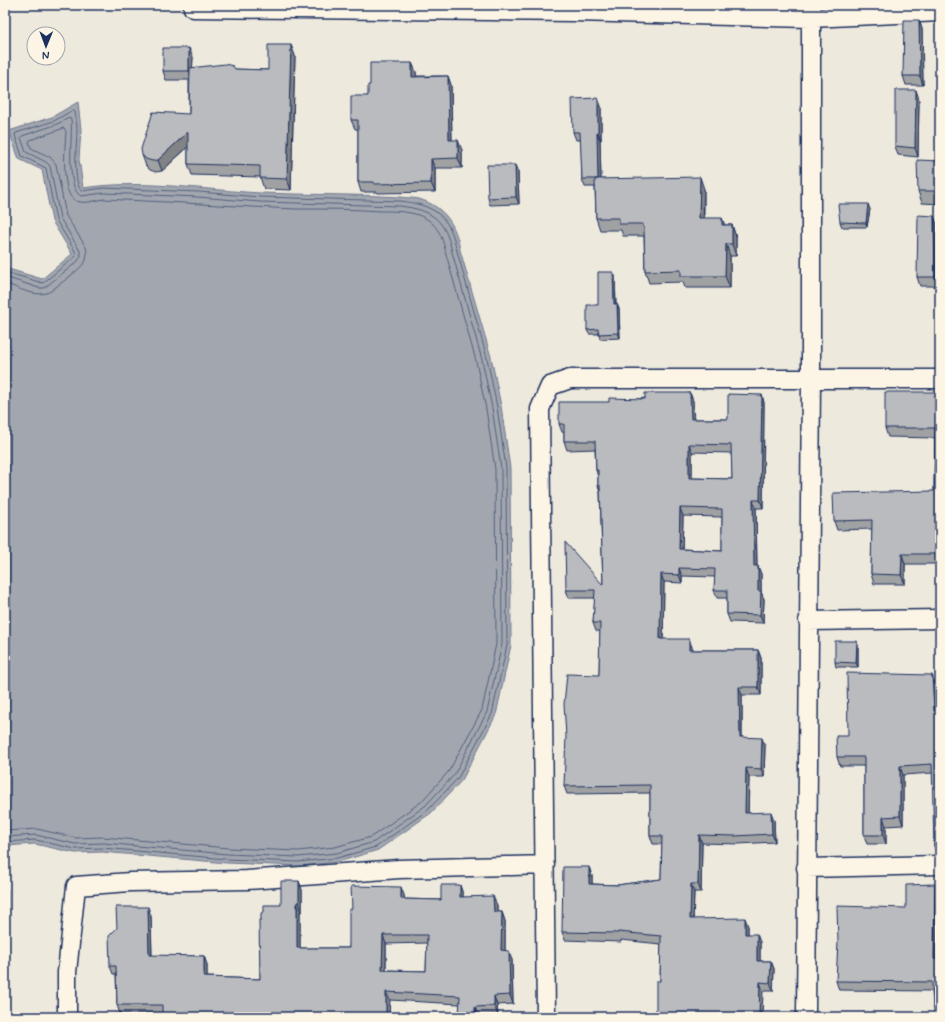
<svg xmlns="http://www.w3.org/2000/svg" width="945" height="1022" font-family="Mynerve,sans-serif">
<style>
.water{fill:#a2a7af;stroke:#6c778f}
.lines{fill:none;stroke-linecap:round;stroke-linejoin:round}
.shore{stroke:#515f7e;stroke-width:1}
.minor-casing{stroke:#1b2f5e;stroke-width:21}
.minor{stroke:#fcf5e5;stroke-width:18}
.wall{fill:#a0a1a3;stroke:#1b2f5e;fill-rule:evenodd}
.shaded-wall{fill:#828385;stroke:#1b2f5e}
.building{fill:#babbbe;stroke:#1b2f5e;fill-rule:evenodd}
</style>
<rect width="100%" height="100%" fill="#eee9dd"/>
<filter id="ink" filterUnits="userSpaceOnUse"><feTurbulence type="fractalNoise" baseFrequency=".025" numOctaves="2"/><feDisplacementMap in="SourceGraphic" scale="8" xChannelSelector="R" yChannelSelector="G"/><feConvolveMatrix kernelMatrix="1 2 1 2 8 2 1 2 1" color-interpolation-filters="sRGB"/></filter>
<g filter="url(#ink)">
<path class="water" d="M78,102L81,130L79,159L83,188C142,179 202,190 261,193C308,195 354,194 401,197C407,198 414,198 419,199C445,207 456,225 460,250L491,357L501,406L510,468L511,645L496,715L462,780L431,813L378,850L338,862L298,866L227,863L102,852L75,853L35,844L5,846V268L42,279L72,254L52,221L42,170L19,159L9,131L52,117Z"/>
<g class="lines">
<path class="shore" d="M5,272L43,283L76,256L75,251L56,220L46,168L22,156L15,135L16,133L54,121L73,110L75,112C76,118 77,124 77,130C77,143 72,184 82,191L104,188L199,192L260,197L400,201C435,205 450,216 457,251L487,358L497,407L506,468L507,645L492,714L458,778L428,810L376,847L337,858L298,862L227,859L102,848L75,849L36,840L5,842
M5,277L39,288H44L77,262L81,256L80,251L60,218L50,166L46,162L26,152L21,138L22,136L55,125L69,118L71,119C73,136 65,188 81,196L104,193L198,197L260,202L400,206C432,210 445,219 452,252L482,360L492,408L501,468L502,644L487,712L454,775L425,806L374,842L337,853L298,857L227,854L103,843L75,844L36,835L5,837
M5,283C18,288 38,299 51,291C59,284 82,269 86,260C87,256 87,252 86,247L66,216L56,164L50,157L31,148L29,142L30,140L64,128L66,131C65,146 61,189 73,199C82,206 95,200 105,199C111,199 118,200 124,200C181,202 239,207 296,209C325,209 353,209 381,211C392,211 404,211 415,214C436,220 442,234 446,254L476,361L486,409L495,469L496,644L482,710L449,771L421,802L371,837L335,847L298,851L228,848L103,837L76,838L37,829L5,831"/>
<g class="minor-casing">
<path id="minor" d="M193,8L575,12L810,18L940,12
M808,621L940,619
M806,868L940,865
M67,1017V972L76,886L130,882L247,880L399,869L545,865
M546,1017L540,409L550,386L570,379H940
M806,1017L811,379V5"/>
</g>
<use href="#minor" class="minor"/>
</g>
<path class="wall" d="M919,20L922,29L923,85H906L903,76Z
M291,45L295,56L291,190L264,189L260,177L192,175L188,164V147L162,171L156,172L150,170L146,166L142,155L189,114V80H166L163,71L193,57L192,68L268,70Z
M412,63L416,72V76H448L451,85L452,140L462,150V168H435V192L378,193L377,192H361L358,182V129H355L351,120L368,96L370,85Z
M919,99L918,157L898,155L895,146Z
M601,106V140H600L601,179L704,189V218L725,225H732L736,237V256H730V288H685L683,282L649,283L645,271L644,236H623L621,230H600L596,218L595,187H585L582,179L581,140H576L573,132Z
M940,161V204L922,203L918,191Z
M518,172L519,204L490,205L488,198Z
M870,209L867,227H842L840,222Z
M934,216L937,225L938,286H920L917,277Z
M613,272L615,276L616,304H617L619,309L620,338L600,339L599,334H589L587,330Z
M940,392V564H905V584H874L871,574L872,529L837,530L834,521L934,491L935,438L888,437L885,428Z
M690,393L693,401V419H728L762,395L764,403L763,508H756L757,566L761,574V592L764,599L763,623L730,622L727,614V598H717L714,590L715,577L682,576V583L664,582L663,639L692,647V650H758L761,658V695H742V738L765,746L764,777H749L748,813L774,820L775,842L738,844L702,843L701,892H694L693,919L748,926V934L760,942V961H771L774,969L773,991H763L660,981L661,944L621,940V942L565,940L562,932L589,867L592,876V884L617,885L661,879L662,844H653L650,836V793L567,794L564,786L599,675L600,631H596L593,623L595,598H569L566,590L603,585L600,492L598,485V477L596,470L595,449L567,450L564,441V433L562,432L559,424L609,402ZM692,452L732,453V479L692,478ZM683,516L722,517V551L682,549Z
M857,641L858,646V667H836L835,662Z
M932,675L935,683L936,711H940V855H937L934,846L933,773L903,775V825L886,826V844H867L864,835V766H840L837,757L848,736Z
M299,881L302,890V912H300V948H349L352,909L404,895V899L441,900L463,894V897L497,905V912H502L505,921V951L512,960L513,1004L497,1005L498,1015L478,1016L459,1004L390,1000L162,1014H120L117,1005L116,974H113L110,966L151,916L152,956H204L207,965V977L260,979L261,920L264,912L281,905ZM427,943L426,971L386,970V944Z
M935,884L938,893L937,959H940V1016H936L933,1007L932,991L839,990L836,981L906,908Z
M5,885L7,890V909H5Z"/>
<path class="shaded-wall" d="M919,20L922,29L923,85L920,76Z
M291,45L295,56L291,190L287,179Z
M189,48L193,57L192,80L189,71Z
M412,63L416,72V86L412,77Z
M448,76L451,85L452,150L449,140Z
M916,90L919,99L918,157L915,148Z
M598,98L601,106V140L598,132Z
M188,132L192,143L162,171L158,160Z
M597,132L600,140L601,187L598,179Z
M458,140L462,150V168L458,158Z
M431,159L435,168V192L431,183Z
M515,165L518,172L519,204L516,197Z
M700,177L704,189L703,230L699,218Z
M868,204L870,209L867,227L866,223Z
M934,216L937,225L938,286L935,277Z
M722,218L727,230L722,225Z
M732,225L736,237V256L732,244Z
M726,244L730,256V288L725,276Z
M613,272L615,276L616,309L614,304Z
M617,304L619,309L620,338L618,333Z
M690,393L693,401L694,427L691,419Z
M762,395L764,403L763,508L760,500Z
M689,444L692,452V486L689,478Z
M753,500L756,508L757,574L754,566Z
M680,508L683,516L682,557L679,549Z
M937,515L940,524V564L936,554Z
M902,554L905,564V584L901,575Z
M758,566L761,574V592L764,599L763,623L760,615L758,591Z
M679,568L682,576V583L679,575Z
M661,574L664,582L663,647L660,639Z
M689,639L692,647V658L689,650Z
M857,641L858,646V667L856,663Z
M758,650L761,658V695L758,687Z
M932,675L935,683L937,720L934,711Z
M739,687L742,695V746L740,737Z
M762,738L765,746L764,777L761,769Z
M900,766L903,775V825L900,816Z
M746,768L749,777L748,821L745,813Z
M771,812L774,820L775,842L772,834Z
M883,817L886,826V844L883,835Z
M699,835L702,843L701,892L698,884Z
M589,867L592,876V892L589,884Z
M299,881L302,890V912L299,903Z
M691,884L694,892L693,927L690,919Z
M935,884L938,893L937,968L934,959Z
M5,885L7,890V909L5,902Z
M460,885L463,894V905L460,897Z
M401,887L404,895L405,908L401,899Z
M493,896L497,905V921L494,912Z
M297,903L300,912V957L297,948Z
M148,907L151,916L152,964L149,955Z
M502,912L505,921V959L501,950Z
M745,918L748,926V942L745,934Z
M757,934L760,942V969L757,961Z
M383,935L386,944V978L382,970Z
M509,951L512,960L513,1004L510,995Z
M204,956L207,965V986L204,977Z
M771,961L774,969L773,991L770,983Z
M760,982L763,991L762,1017H759Z
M386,992L390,1000L389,1017H386Z
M494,996L497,1005L498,1015L494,1006Z
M475,1007L478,1016V1017H475Z"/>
<path class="building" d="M904,20H919L920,76H903Z
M268,45H291L287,179L260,178V166L188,164V132L158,160L152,161L146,159L142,155L141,149L153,112L189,114L190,68L225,64L233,66L235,69L268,70Z
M163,48H189V71H163Z
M370,63H412V77L448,76L449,140H458V158L431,159V183L374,184V182H358V120H351V96H368V85H370Z
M895,90H916L915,148L895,146Z
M598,98V132H597L598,179H582L580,132H573L572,99Z
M917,160L940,161V191H918Z
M487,165H515L516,197L488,198Z
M700,177L699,218H722V225H732V244H726L725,276H681V270L645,271L644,227H643V224H619V218H596L595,179Z
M838,204H868L866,223L840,222Z
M918,215L934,216L935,277H917Z
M598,272H613L614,304H617L618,333L599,334L598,329L587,330V305H598Z
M885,392H940V515H937L936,554H902L901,575L871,574L872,520L834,521L833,493L934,491L935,428H885Z
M645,393H690L691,419H728V394L762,395L760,500H753L754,566H758V591H761L760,615L727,614V590H714L715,569L679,568V575L661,574L660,639H689V650H758V687H739L740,737L762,738L761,769L746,768L745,813L771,812L772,834L735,836L699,835L698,884H691L690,919L745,918V934H757V961H771L770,983L760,982L759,1017H656V981H660L661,936L618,932V933L562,932L563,867H589V884L617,885L661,879L662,836H650V785L564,786L566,736L564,704L567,674L599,675L600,623H593L595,590H566L565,542L603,585L600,485H598V470H596L595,441H564V424H559V402H609V398L645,399ZM689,444L731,445L732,479L689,478ZM680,508L722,509V551L679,549Z
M835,641H857L856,663L835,662Z
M847,673L932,675L934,711H940V847L934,846L932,764L900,766V816L883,817V835H864V757H837L836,736H848Z
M281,881H299V903H297V948H349V909H352L351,886L401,887V899L441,900V885H460V897L493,896L494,912H502L501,950L509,951L510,995L494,996V1006L475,1007V1017H459L460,996L386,992V1017H162V1005H117L116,966H110L109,936L117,928L116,907H148L149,955L204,956V977L260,979L259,920H261V913L264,912V905H281ZM383,935H427L426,971L382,970Z
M935,884L934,959H940V1007H933L932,982L836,981L838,942L837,906L906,908V885Z"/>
</g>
<rect width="945" height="1022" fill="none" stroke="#fcf5e5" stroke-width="20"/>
<rect x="10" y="10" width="925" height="1002" fill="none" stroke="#1b2f5e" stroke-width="1.5" filter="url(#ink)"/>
<g transform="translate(46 46) rotate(181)"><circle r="19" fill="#fcf5e5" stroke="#a2a6af"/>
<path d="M0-3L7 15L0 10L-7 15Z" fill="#1b2f5e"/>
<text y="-6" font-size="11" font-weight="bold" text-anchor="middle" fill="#1b2f5e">N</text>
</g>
</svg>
